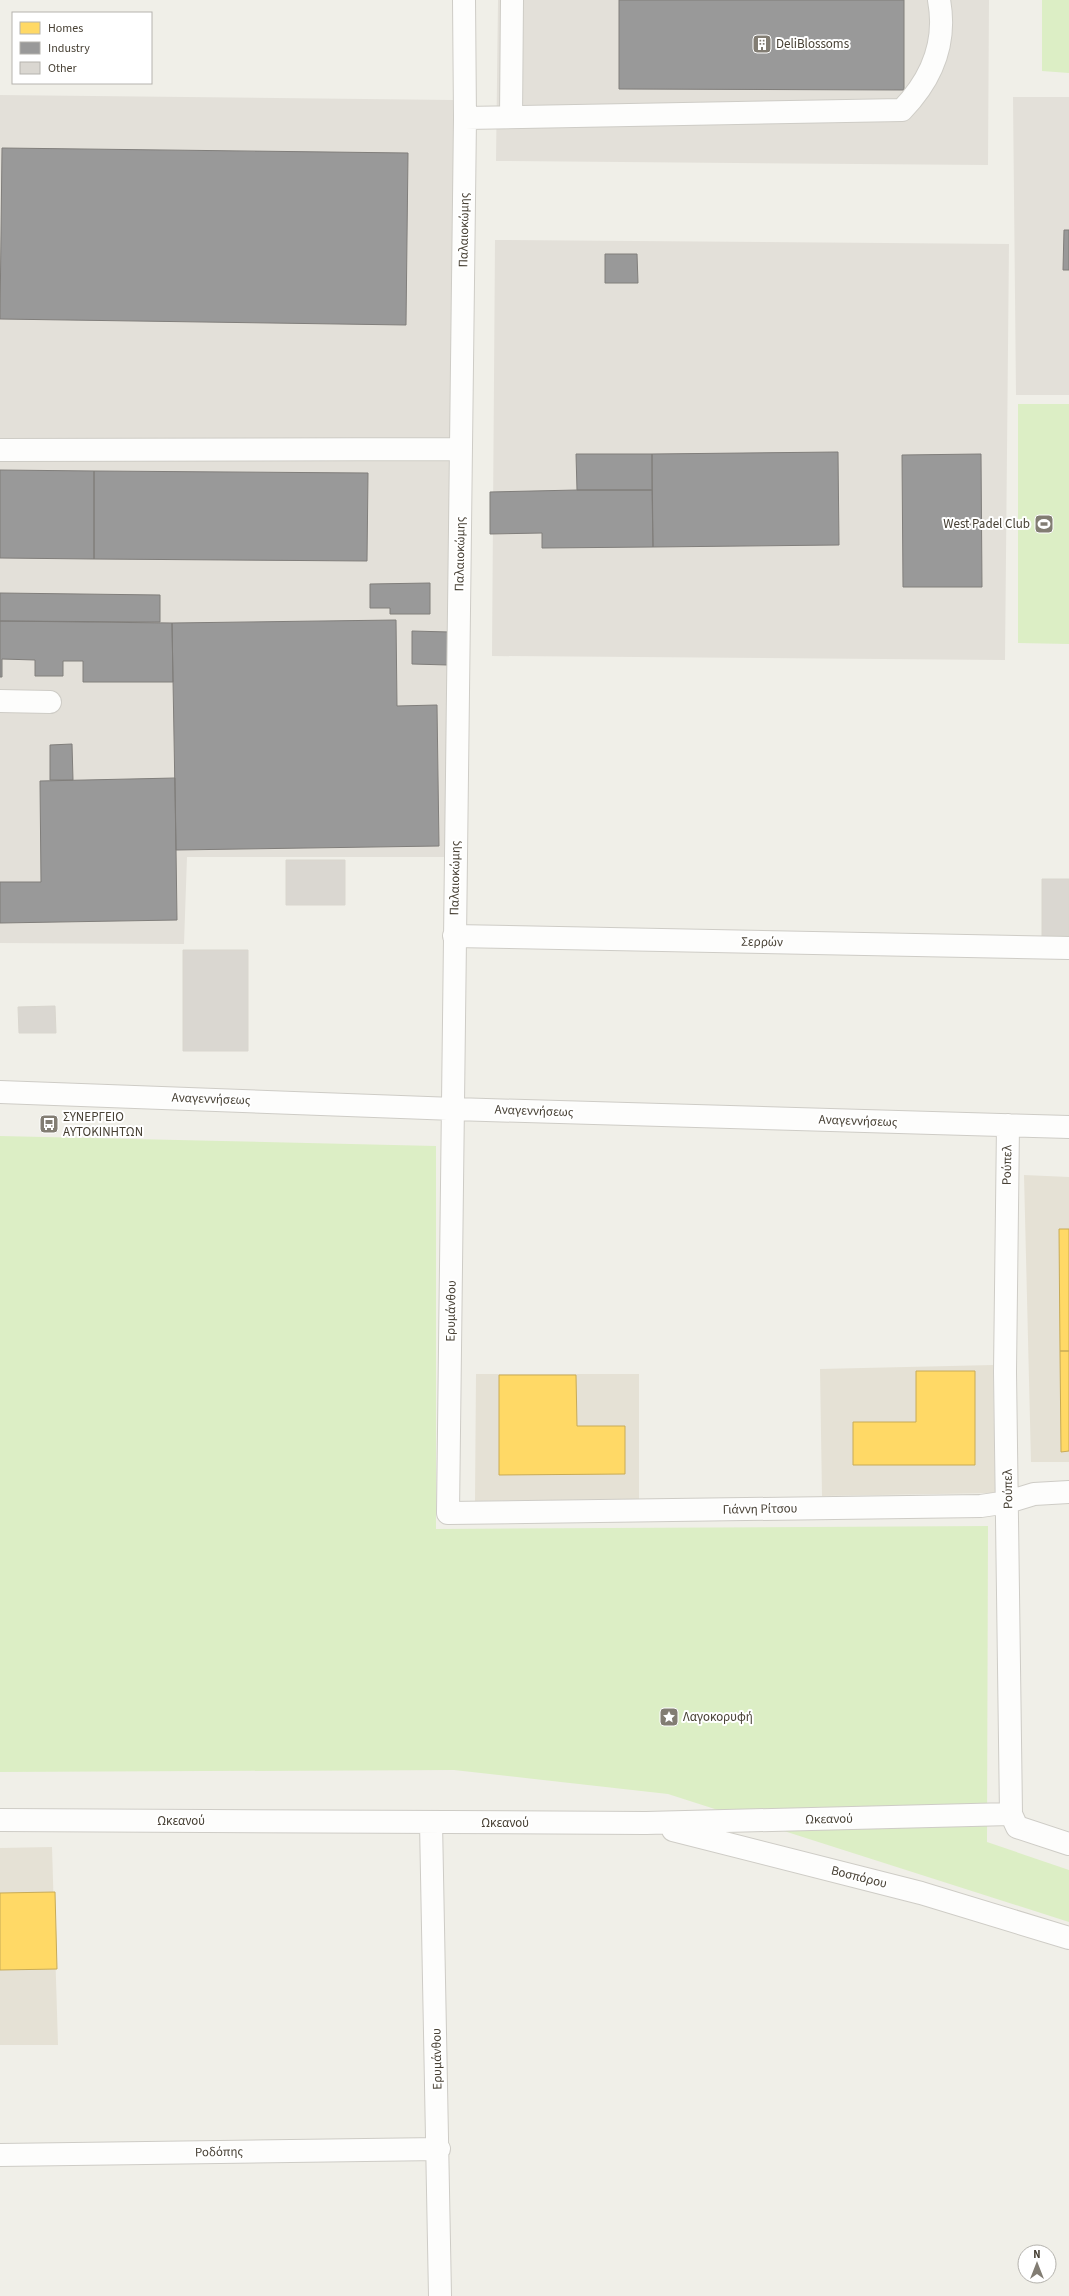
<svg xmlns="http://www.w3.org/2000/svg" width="1069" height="2296" font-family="'Source Sans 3',sans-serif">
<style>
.residential{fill:#e5e1d5}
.industrial{fill:#e3e0d9}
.green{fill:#dceec5}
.homes{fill:#ffd966;stroke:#c8ab57}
.industry{fill:#999;stroke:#807e7b}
.building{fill:#dad7d1;stroke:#d9d6ce}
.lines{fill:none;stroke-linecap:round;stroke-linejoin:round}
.minor-casing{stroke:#ceccc6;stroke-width:24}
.minor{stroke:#fdfdfc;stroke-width:22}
.labels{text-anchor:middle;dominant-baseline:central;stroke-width:4;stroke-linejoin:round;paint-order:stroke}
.poi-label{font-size:13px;fill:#474034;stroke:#fff;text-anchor:start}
.street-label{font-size:13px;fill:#474034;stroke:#fff}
</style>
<rect width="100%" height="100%" fill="#f0efe8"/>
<path class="residential" d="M1024,1175L1069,1177V1462H1031Z
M993,1365L995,1493L822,1496L820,1369Z
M476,1374H639V1499L475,1501Z
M52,1847L58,2045H0V1848Z"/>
<path class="industrial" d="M498,0H989L988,165L496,161Z
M0,95L454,100L446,857H187L184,944L0,943Z
M1013,97H1069V395H1016Z
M495,240L1009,244L1005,660L492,656Z"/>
<path class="green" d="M1042,0H1069V73L1042,71Z
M1018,404H1069V644L1018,643Z
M0,1136L436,1146V1529L988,1526L987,1842L1069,1870V1922L668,1794L454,1770L0,1772Z"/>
<path class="homes" d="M1059,1229H1069V1351H1060Z
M1060,1351H1069V1451L1061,1452Z
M916,1371H975V1465H853V1422H916Z
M499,1375H576L577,1426H625V1474L499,1475Z
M55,1892L57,1969L0,1970V1893Z"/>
<path class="industry" d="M619,0H904V90L619,89Z
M2,148L408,153L406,325L0,319Z
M1064,230H1069V270H1063Z
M605,254H637L638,283H605Z
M838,452L839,545L653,547L652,454Z
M576,454H652V490H577Z
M981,454L982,587H903L902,455Z
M0,470L94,471V559L0,558Z
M94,471L368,473L367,561L94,559Z
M577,490H652L653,547L542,548V533L490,534V492Z
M430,583V614H390V608H370V584Z
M0,593L160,595V622L0,621Z
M396,620L397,706L437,705L439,846L176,850L172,623Z
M0,621L172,623L173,682H83V661H63V676H35V660L2,659V677H0Z
M412,631L449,632L448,665L412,664Z
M72,744L73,780H50V745Z
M175,778L177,920L0,923V882H41L40,781Z"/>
<path class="building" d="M286,860H345V905H286Z
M1042,879H1069V936H1042Z
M183,950H248V1051H183Z
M55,1006L56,1033H19L18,1007Z"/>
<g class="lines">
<g class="minor-casing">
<path id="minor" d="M464,0L465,118L448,1513L981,1506L1008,1502L1034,1494L1069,1492
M511,117L512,0
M465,118L902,110C931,80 947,43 939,0
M0,450L461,449
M0,701L50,702
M454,936L1069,948
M0,1092L454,1109L1069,1127
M1008,1125L1005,1372L1011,1814L1017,1827L1069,1844
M0,1820L646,1823L1011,1814
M431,1822L440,2296
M673,1830L921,1893L1069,1938
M0,2155L439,2149"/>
</g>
<use href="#minor" class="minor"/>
</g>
<defs>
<g id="building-square" transform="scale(1)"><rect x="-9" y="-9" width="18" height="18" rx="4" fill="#827d73" stroke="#fff"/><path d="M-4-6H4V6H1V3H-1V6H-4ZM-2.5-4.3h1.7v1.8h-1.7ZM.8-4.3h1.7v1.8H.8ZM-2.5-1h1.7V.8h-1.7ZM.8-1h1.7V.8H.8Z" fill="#fff"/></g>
<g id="stadium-square" transform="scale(1)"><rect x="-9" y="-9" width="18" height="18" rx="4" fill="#827d73" stroke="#fff"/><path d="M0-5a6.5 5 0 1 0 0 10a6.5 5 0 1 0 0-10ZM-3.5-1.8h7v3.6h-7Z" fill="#fff"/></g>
<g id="bus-square" transform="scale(1)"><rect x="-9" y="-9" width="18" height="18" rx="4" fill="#827d73" stroke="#fff"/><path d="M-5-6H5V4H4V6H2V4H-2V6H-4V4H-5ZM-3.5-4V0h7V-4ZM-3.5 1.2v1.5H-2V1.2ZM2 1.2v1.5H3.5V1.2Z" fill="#fff"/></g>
<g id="sight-square" transform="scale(1)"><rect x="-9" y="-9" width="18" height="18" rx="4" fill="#827d73" stroke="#fff"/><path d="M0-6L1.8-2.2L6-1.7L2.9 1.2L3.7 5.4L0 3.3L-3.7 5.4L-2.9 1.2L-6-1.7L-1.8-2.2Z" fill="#fff"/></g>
</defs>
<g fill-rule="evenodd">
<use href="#building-square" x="762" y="44"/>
<use href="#stadium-square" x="1044" y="524"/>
<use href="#bus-square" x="49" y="1124"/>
<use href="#sight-square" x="669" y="1717"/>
</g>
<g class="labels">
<g class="poi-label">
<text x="776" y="44">DeliBlossoms</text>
<text x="1030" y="524" text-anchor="end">West Padel Club</text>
<text x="63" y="1117">ΣΥΝΕΡΓΕΙΟ<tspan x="63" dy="15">ΑΥΤΟΚΙΝΗΤΩΝ</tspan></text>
<text x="683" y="1717">Λαγοκορυφή</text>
</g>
<g class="street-label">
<text transform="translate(464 230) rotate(-89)">Παλαιοκώμης</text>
<text transform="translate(460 554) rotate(-89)">Παλαιοκώμης</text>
<text transform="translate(455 878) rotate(-89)">Παλαιοκώμης</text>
<text transform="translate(762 942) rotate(1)">Σερρών</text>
<text transform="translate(211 1099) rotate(2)">Αναγεννήσεως</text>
<text transform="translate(534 1111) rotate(2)">Αναγεννήσεως</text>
<text transform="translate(858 1121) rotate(2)">Αναγεννήσεως</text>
<text transform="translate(1007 1165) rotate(-89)">Ρούπελ</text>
<text transform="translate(451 1311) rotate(-89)">Ερυμάνθου</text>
<text transform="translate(1008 1489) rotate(-91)">Ρούπελ</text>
<text transform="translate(760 1509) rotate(-1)">Γιάννη Ρίτσου</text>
<text transform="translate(829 1819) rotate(-1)">Ωκεανού</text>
<text x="181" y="1821">Ωκεανού</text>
<text x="505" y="1823">Ωκεανού</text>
<text transform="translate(859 1877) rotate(14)">Βοσπόρου</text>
<text transform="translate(437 2059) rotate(-91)">Ερυμάνθου</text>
<text transform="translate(219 2152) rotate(-1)">Ροδόπης</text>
</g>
</g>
<rect x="12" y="12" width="140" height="72" fill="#ffffff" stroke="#b5b3ae"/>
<rect x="20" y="22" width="20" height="12" fill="#ffd966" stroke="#b5b3ae"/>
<text x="48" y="32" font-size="12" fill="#474034">Homes</text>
<rect x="20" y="42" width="20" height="12" fill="#999999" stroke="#b5b3ae"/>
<text x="48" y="52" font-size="12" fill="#474034">Industry</text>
<rect x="20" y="62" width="20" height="12" fill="#dad7d1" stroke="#b5b3ae"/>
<text x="48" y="72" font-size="12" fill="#474034">Other</text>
<g transform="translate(1037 2264)"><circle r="19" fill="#ffffff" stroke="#b5b3ae"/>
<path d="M0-3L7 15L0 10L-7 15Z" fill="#827d73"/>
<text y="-6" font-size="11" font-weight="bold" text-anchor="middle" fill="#474034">N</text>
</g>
</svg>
